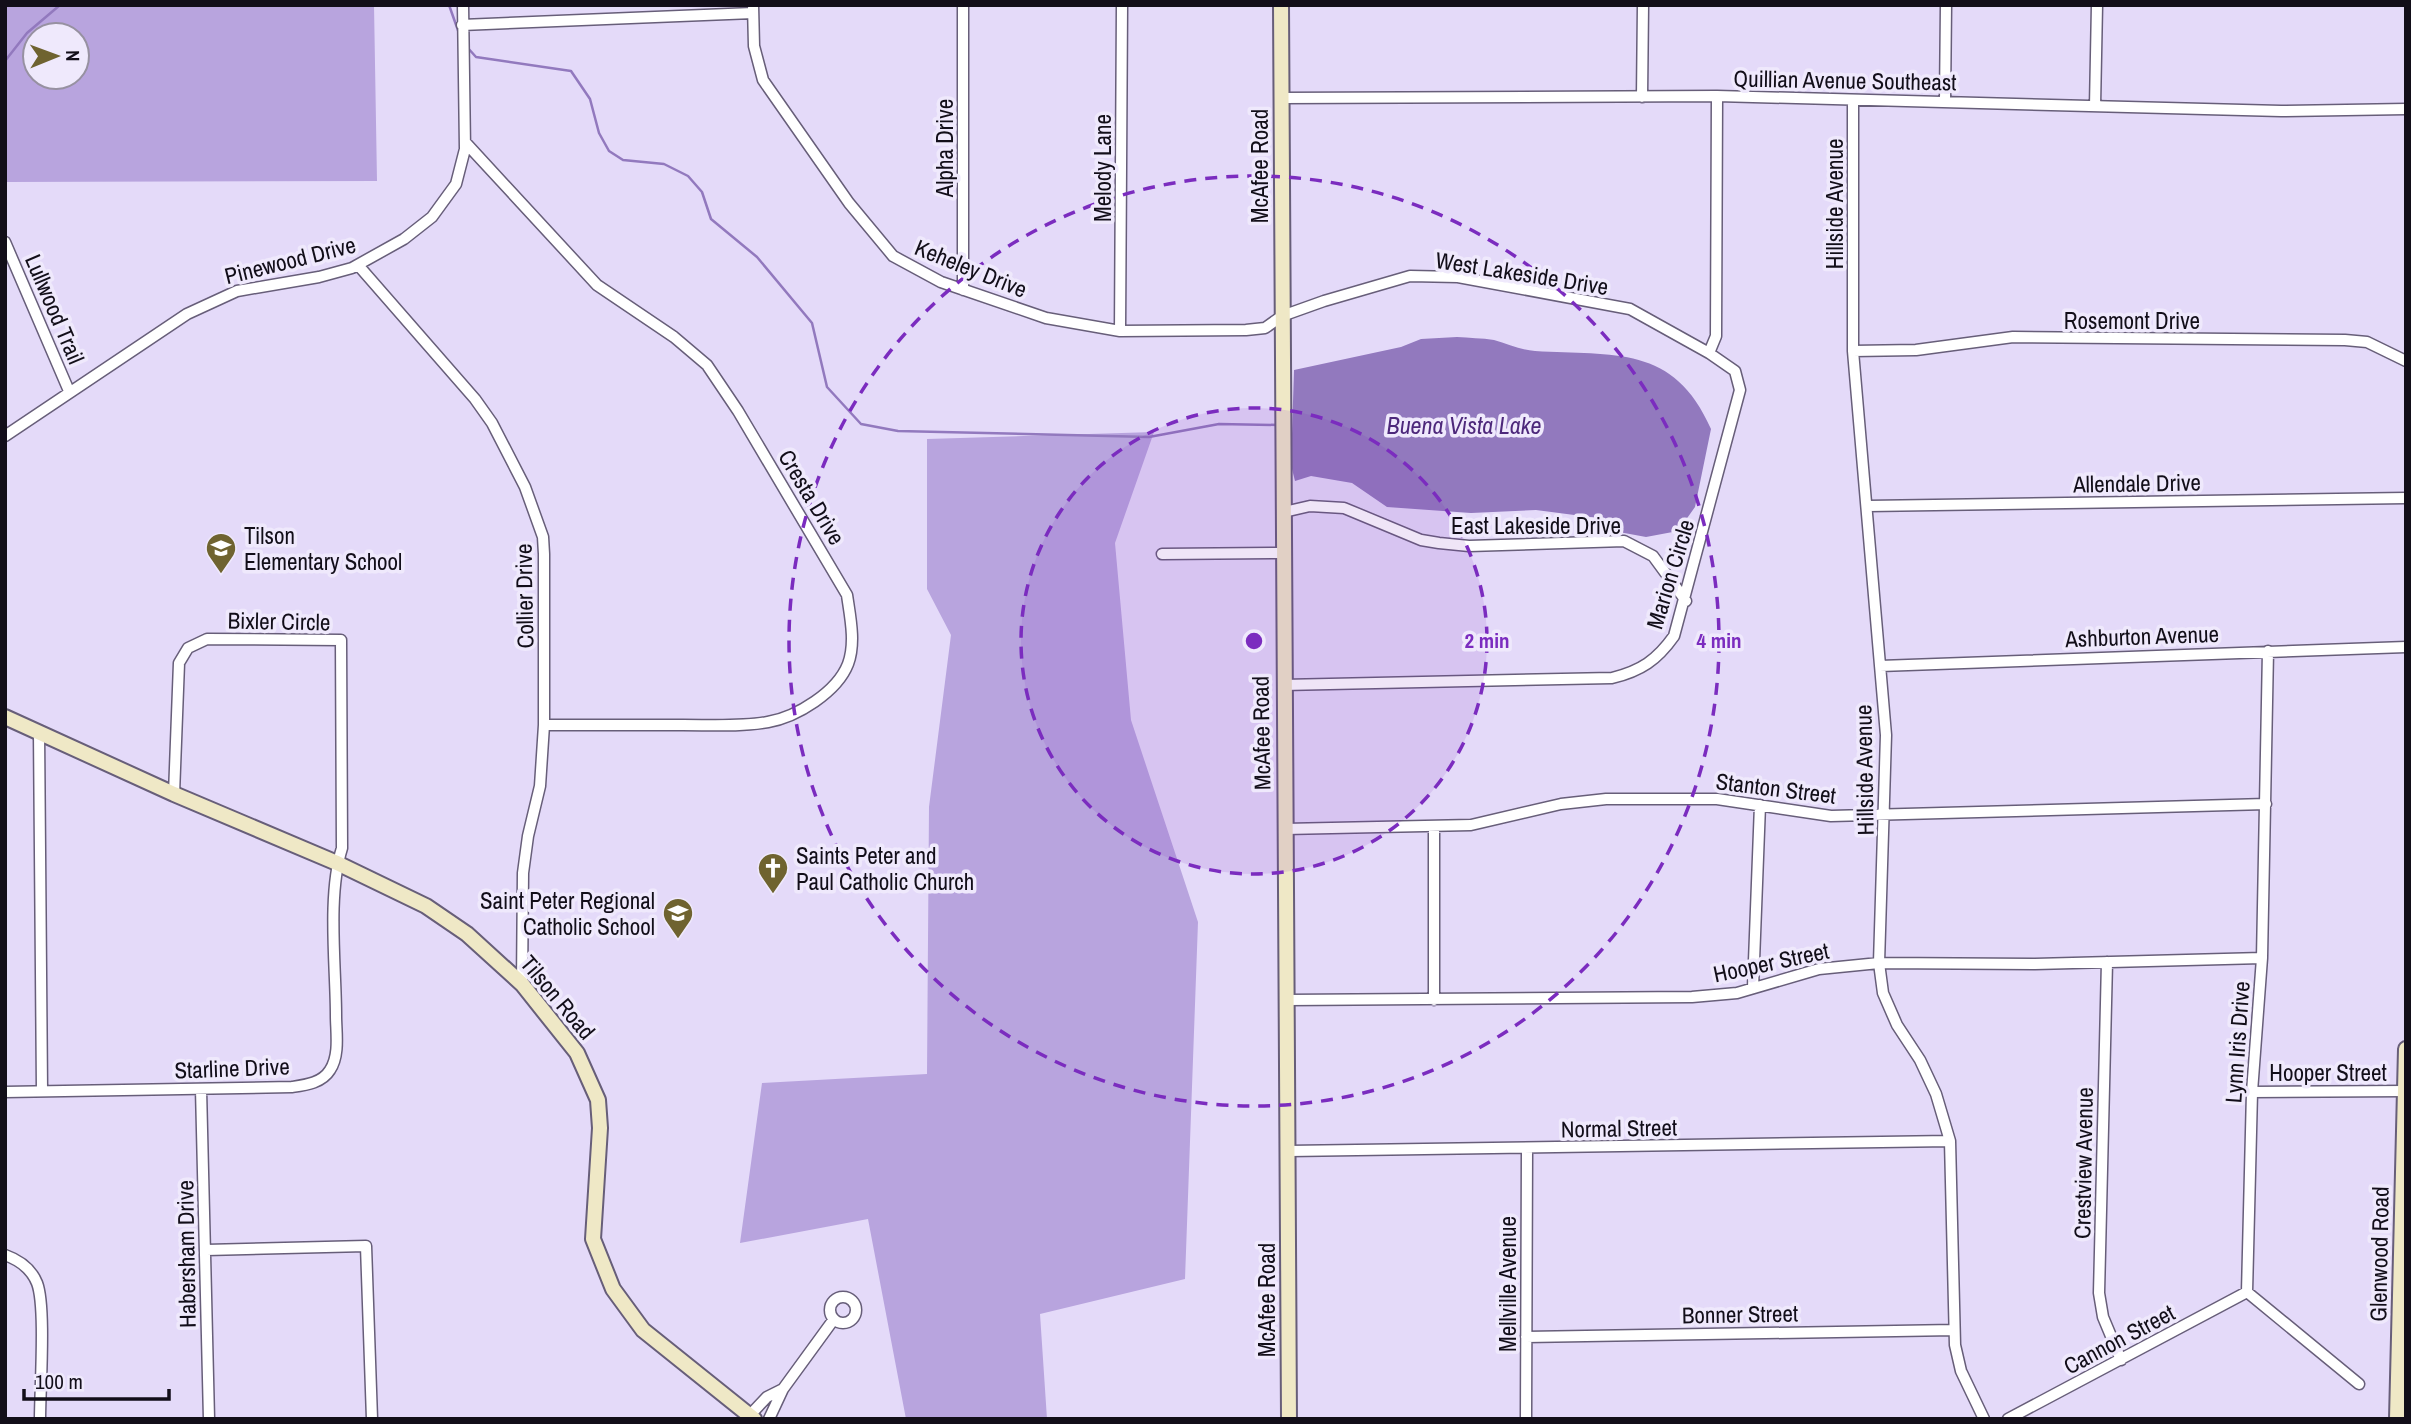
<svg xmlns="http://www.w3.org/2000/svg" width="2411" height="1424" font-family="'Archivo Narrow',sans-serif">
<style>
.green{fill:#b8a4de;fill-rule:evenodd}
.water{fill:#9279be}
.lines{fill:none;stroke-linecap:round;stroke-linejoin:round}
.stream{stroke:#9279be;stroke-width:2.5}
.street-casing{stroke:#675e79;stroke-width:13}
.secondary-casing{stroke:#675e79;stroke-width:18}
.street{stroke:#fff;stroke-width:10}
.secondary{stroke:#efe8c6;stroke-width:14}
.ring{fill:none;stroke:#7b2cbf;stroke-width:3.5;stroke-dasharray:12 9}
.labels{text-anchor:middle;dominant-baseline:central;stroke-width:7;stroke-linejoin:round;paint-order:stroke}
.street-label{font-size:23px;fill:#120e19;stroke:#efe9fc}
.poi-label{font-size:23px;fill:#120e19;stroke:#efe9fc;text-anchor:start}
.water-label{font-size:24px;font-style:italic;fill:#4d287b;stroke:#efe9fc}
.centre{fill:#7b2cbf;stroke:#efe9fc;stroke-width:3.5}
.ring-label{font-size:21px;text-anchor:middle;font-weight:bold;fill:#7b2cbf;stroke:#efe9fc;stroke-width:7;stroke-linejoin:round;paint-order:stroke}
</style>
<rect width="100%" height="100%" fill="#e4daf9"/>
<path class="green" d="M5,5H374L377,181L5,182ZM35,35H77V77H35Z
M1154,432L1115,543L1131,720L1198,922L1185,1279L1040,1314L1047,1419H906L868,1219L740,1243L762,1083L927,1074L929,807L951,635L927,589V439Z"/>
<path class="water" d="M1457,337C1469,338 1482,338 1494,340C1508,344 1521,350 1535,351C1614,356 1674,344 1711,429L1695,507L1678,531L1646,537L1619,532L1605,519L1536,510L1471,513L1387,507L1352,483L1311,476L1295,481L1291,465L1294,370L1401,347L1421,339Z"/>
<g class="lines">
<path class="stream" d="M449,5L460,36
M467,47L476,57L571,71L590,99L599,133L609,151L623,160L664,164L688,176L702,192L711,219L757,257L812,323L827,387L861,424L898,431L1149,437L1219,424L1279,425
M5,61L27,33L60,5"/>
<g class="street-casing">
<path id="street" d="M753,5L754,46L763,80L849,203L893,256L941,282L1046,318L1120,331L1246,330L1265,328L1282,316L1324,301L1410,276L1458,277L1630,309L1709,353
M462,25L753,13
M1642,97L1643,5
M1282,98L1717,96L2281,111L2406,109
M1853,101V351L1886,735L1879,963L1883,993L1897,1025L1920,1060L1936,1094L1950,1141L1955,1345L1961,1371L1984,1419
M1945,101L1946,5
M2095,106L2097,5
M465,142L597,285L674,337L707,365L738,411L847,595C850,616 856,643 848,664C837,692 797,717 768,722C741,727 711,725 683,725C636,725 590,725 544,725
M5,242L69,391
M358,265L475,399L492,423L525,487L543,537L544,554V725L540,786L528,836L523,873L522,984
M963,290V5
M1120,331L1122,5
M1853,351L1916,350L2013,337L2345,340L2367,342L2406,361
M5,436L187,314L237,291L319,277L352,268L404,239L432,217L456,184L465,149L463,5
M1868,506L2406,498
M1284,512L1310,506L1344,508L1421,540L1439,543L1469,546L1624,541L1653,556L1686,601
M1162,554L1284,553
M2268,651L2262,958L2252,1092L2247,1292L2359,1384
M1880,666L2406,647
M1283,685L1612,678C1641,671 1657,660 1674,636L1740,390L1735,371L1709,353L1716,336L1717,96
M39,732L42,1091
M1285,829L1471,825L1561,804L1606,799H1717L1831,816L2266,804
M2107,962L2099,1293L2103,1317L2121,1360
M1753,987L1760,805
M1287,1000L1692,997L1737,993L1819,969L1879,963L2035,964L2262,958
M1434,1000V827
M201,1089L209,1419
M5,1092L292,1087C306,1085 322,1083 330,1070C340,1055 336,1032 336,1016C336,966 327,896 342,848L341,640L207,639L188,648L179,663L174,794
M2252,1092L2405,1091
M1289,1151L1950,1141
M206,1250L366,1246L372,1419
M5,1255C19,1260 31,1268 37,1283C46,1306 40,1389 40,1419
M830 1310a13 13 0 1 1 26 0a13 13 0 1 1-26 0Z
M1526,1337L1954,1330
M750,1415L767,1397L783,1389
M769,1419L783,1389L834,1319
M1526,1419L1527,1149
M2008,1419L2247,1292"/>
</g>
<g class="secondary-casing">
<path id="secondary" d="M1281,5L1289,1419
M5,717L174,794L337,863L426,906L467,934L522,984L577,1053L598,1100L600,1128L593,1239L613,1289L643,1330L754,1419
M2397,1419L2406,1049"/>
</g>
<use href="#street" class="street"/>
<use href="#secondary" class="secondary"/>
</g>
<circle cx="1254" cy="641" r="233" fill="#7b2cbf" fill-opacity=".12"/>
<g class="ring">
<circle cx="1254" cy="641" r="233"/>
<circle cx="1254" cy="641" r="465"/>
</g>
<defs>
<g id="school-pin" transform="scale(1.575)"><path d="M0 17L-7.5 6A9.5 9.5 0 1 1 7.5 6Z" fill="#6f6330" stroke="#efe9fc"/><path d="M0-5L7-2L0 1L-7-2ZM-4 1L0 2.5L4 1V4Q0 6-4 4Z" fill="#fff"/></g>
<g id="church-pin" transform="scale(1.575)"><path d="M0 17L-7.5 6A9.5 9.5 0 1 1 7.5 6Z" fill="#6f6330" stroke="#efe9fc"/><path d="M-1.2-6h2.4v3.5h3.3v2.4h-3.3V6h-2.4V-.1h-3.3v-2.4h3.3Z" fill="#fff"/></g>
</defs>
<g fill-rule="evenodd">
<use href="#school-pin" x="221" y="548"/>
<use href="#church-pin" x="773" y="868"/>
<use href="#school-pin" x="678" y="913"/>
</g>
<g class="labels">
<g class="street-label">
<text transform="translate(1845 80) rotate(1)">Quillian Avenue Southeast</text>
<text transform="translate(944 148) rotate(-90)">Alpha Drive</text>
<text transform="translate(1259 166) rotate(-90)">McAfee Road</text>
<text transform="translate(1102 168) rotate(-90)">Melody Lane</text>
<text transform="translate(1834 204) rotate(-90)">Hillside Avenue</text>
<text transform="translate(290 260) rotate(-14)">Pinewood Drive</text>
<text transform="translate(971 268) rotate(22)">Keheley Drive</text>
<text transform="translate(1522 273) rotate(9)">West Lakeside Drive</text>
<text transform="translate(55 309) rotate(67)">Lullwood Trail</text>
<text x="2132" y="320">Rosemont Drive</text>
<text transform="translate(2137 483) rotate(-1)">Allendale Drive</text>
<text transform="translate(812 497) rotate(59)">Cresta Drive</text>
<text x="1536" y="525">East Lakeside Drive</text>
<text transform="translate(1670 574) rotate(-73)">Marion Circle</text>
<text transform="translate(524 596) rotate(-91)">Collier Drive</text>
<text transform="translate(279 621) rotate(1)">Bixler Circle</text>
<text transform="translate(2142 636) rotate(-2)">Ashburton Avenue</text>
<text transform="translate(1261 733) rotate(-91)">McAfee Road</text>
<text transform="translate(1864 770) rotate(-91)">Hillside Avenue</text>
<text transform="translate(1776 788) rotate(7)">Stanton Street</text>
<text transform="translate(1771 962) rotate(-12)">Hooper Street</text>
<text transform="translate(558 997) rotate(50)">Tilson Road</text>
<text transform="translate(2237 1042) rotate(-86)">Lynn Iris Drive</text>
<text transform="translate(232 1068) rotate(-2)">Starline Drive</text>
<text x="2328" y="1072">Hooper Street</text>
<text transform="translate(1619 1128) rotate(-1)">Normal Street</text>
<text transform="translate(2083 1163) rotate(-89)">Crestview Avenue</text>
<text transform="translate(186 1254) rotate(-91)">Habersham Drive</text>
<text transform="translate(2379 1254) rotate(-89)">Glenwood Road</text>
<text transform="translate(1507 1284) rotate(-90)">Mellville Avenue</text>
<text transform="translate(1266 1300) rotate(-90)">McAfee Road</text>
<text transform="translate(1740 1314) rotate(-1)">Bonner Street</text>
<text transform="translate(2119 1339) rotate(-28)">Cannon Street</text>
</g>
<g class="poi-label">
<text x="244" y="535">Tilson<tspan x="244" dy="26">Elementary School</tspan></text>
<text x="796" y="855">Saints Peter and<tspan x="796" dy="26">Paul Catholic Church</tspan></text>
<text x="655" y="900" text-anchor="end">Saint Peter Regional<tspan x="655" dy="26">Catholic School</tspan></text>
</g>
<g class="water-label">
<text x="1464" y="425">Buena Vista Lake</text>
</g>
</g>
<circle cx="1254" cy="641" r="10" class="centre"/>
<g class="ring-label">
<text x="1487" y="648">2 min</text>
<text x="1719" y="648">4 min</text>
</g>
<rect width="2411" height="1424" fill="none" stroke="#120e19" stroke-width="14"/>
<g transform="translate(56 56) rotate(89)"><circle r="33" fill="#efe9fc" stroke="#9791a1" stroke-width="2"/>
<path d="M0-5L12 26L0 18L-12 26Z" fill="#6f6330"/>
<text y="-10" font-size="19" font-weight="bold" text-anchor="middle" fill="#120e19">N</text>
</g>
<path d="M24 1389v10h145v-10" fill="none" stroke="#120e19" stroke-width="3.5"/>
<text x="35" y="1389" font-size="21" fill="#120e19" stroke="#efe9fc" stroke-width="5" paint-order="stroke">100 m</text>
</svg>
